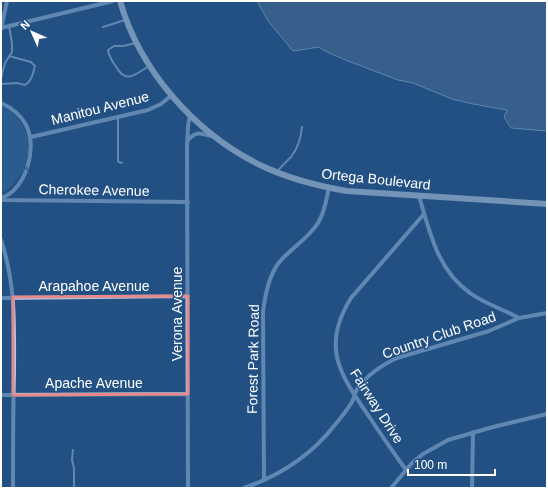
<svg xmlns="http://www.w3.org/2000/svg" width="548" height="489" font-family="Arial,sans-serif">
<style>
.green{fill:#376ba1}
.water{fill:#517297;stroke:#9fc4e9}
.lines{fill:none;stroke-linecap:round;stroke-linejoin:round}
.service{stroke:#abc9e8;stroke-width:2}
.minor{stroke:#abc9e8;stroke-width:4}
.secondary{stroke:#d6e5f7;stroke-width:6}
.oneway{stroke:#4c75a2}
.marked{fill:none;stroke:#e88989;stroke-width:3;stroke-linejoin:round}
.labels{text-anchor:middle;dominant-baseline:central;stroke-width:3;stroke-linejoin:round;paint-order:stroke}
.street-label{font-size:14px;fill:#fff;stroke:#235184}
</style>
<rect width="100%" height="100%" fill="#235184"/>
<path class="green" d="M1,106C40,125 35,173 1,194Z"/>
<path class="water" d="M257,1H547V131L511,128L504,117L507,110L473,104L452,99L413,83L398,80L343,59L325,51L319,47L293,51L268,21Z"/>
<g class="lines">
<path class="service" d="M103,27L125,20
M136,43L123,46H114L108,50C109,56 112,61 115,65C126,85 134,75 149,66
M1,78L5,63L12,52V43L9,26
M1,84L17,83L25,85C32,81 33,73 35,66L31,62L9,56
M118,117V161L119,162L122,163
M278,171C281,166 286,162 291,157C298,148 301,138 302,127
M73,450L72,459L74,469V488"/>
<path class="minor" d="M1,28L113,1
M1,29L7,1
M1,103C12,108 21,115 26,125C38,148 26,190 1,198
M31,137L148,110L161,104L172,95
M188,140C197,130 201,134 212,136
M419,196C430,232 437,270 470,293C485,304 503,309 519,318
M1,200L188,202
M1,240C16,285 14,325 14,372C13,411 13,449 13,488
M1,298L188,296
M1,395L188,394
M406,470C393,452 380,433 368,415C339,373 321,346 351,298L424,214
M264,480L263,312C265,295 269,271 283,258C294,247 309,237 318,223C325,212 326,200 329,188
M188,488L187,147L188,126L190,115
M244,488C279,476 311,455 334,426C340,419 347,410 352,402C354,397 355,392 358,388C368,374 382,365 397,358L489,331L519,318L547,313
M391,488L412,463L423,454L448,440L493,427L547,414
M472,488L473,432"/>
<path class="secondary" d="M120,1C140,71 195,133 260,165C287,178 317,186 347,191L547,204"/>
</g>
<defs><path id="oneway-chevron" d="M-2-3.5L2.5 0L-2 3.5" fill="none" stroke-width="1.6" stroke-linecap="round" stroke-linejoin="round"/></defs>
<use class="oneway" href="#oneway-chevron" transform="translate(26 170) rotate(-69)"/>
<path d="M0 0H548V489H0ZM188,296V394L13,395V297Z" fill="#235184" fill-opacity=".55" fill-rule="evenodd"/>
<path class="marked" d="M188,296V394L13,395V297Z"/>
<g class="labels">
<g class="street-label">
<text transform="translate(100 108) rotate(-14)">Manitou Avenue</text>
<text transform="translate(376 179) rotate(6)">Ortega Boulevard</text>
<text transform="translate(94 190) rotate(1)">Cherokee Avenue</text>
<text x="94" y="286">Arapahoe Avenue</text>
<text transform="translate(177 314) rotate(-90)">Verona Avenue</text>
<text transform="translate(439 335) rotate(-19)">Country Club Road</text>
<text transform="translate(253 359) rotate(-89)">Forest Park Road</text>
<text x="94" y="383">Apache Avenue</text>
<text transform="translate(377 406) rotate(57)">Fairway Drive</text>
</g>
</g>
<rect width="548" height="489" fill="none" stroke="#ffffff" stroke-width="4"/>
<g transform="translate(32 32) rotate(315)" stroke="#235184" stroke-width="3" paint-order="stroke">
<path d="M0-3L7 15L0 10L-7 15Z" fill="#ffffff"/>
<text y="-6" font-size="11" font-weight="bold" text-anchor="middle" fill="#ffffff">N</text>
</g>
<path d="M408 469v6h87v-6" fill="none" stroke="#ffffff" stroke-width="2"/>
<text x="414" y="469" font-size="12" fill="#ffffff" stroke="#235184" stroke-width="3" paint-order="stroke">100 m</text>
</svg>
